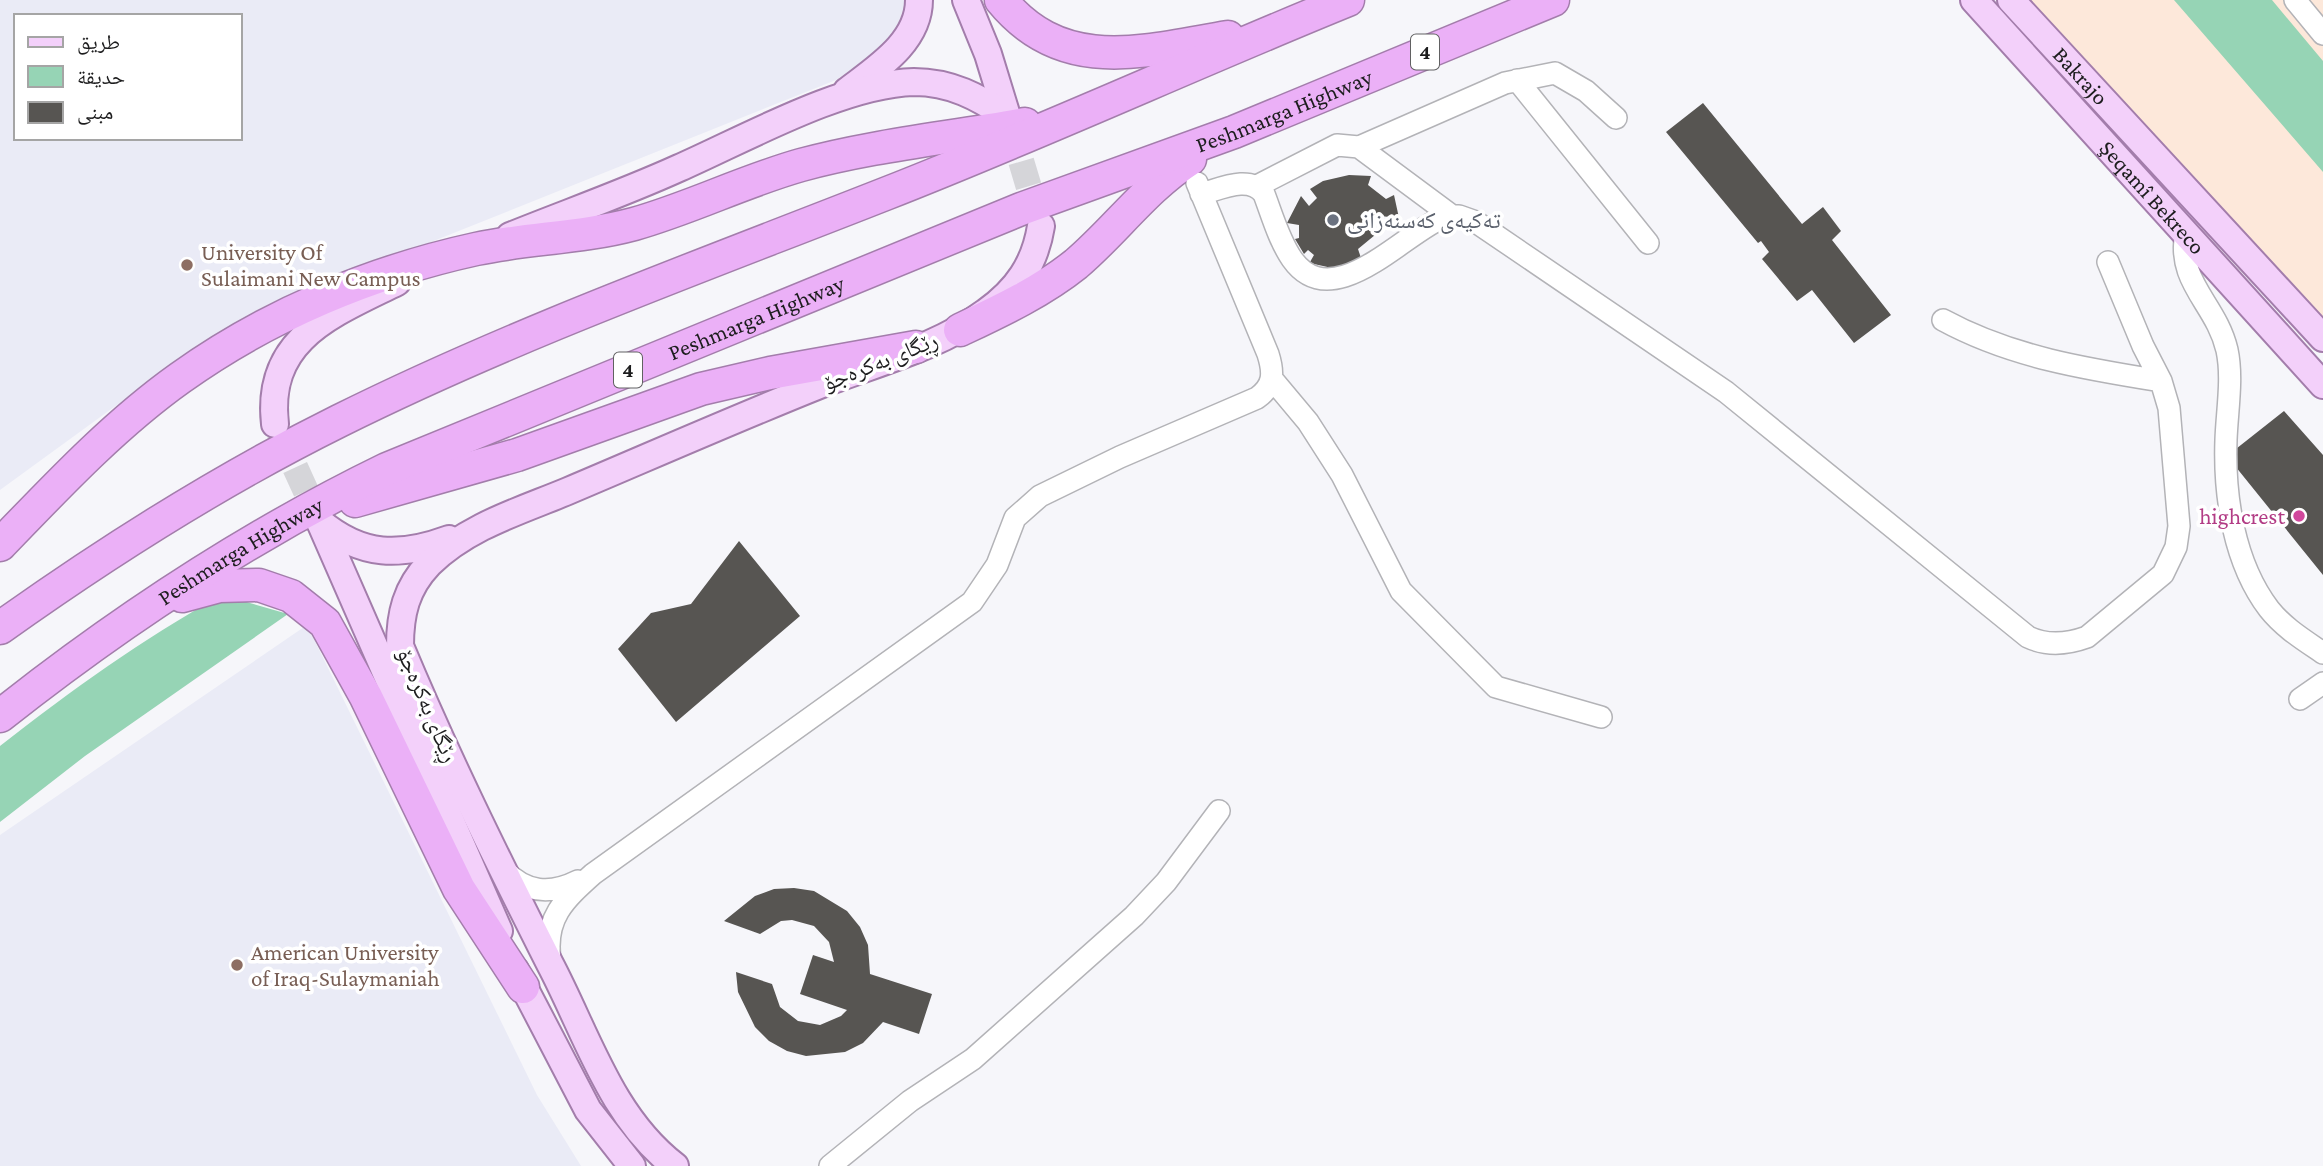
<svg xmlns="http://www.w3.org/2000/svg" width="2323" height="1166" font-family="'Crimson Pro','Noto Naskh Arabic',serif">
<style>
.commercial{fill:#fde8da}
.built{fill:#eaebf6;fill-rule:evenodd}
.green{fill:#96d4b5}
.building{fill:#575552}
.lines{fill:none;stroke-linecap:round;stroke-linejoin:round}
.major-tunnel{stroke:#d5d5d9;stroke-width:26;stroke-dasharray:26 13;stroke-linecap:butt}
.minor-casing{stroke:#b3b3b7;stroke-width:24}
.major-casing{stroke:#a37dab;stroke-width:30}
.highway-casing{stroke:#a37dab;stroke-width:35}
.minor{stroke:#fff;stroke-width:21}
.major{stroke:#f3d0fa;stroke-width:26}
.highway{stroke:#ebb0f7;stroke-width:32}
.worship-dot{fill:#6b7280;stroke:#fff;stroke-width:2.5}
.education-dot{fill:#8d6e63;stroke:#fff;stroke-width:2.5}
.hotel-dot{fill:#d1479c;stroke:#fff;stroke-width:2.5}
.labels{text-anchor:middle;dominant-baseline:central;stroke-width:7;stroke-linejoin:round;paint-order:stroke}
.shield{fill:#fff;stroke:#616162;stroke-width:2}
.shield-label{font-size:21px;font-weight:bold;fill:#1d1d1e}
.street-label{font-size:23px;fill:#1d1d1e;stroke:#fff}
.worship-label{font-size:23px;fill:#5b616d;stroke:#fff;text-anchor:start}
.education-label{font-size:23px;fill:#785e54;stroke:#fff;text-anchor:start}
.hotel-label{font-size:23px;fill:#b23c85;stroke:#fff;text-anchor:end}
</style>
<rect width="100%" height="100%" fill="#f6f6fa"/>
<path class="commercial" d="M2012,0H2323V337Z"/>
<path class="built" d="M0,0H907L897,27L879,50L836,80L316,288L211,344L114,407L0,490ZM16,16H240V138H16Z
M307,625L537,1095L581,1166H0V835Z"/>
<path class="green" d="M2174,0H2272L2323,61V172Z
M222,595L288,614L85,756L0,822V746C73,689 141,640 222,595Z"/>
<path class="building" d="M1703,103L1802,224L1823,207L1841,231L1832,240L1891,315L1854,343L1812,290L1797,301L1762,259L1769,252L1761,241L1758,243L1666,132Z
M1349,175L1371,176L1368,185L1386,199L1394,195L1399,218L1380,216L1372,228L1375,235L1358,249L1362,261L1332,268L1314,264L1310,262L1314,255L1308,250L1304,254L1295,239L1299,238V225L1287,223L1301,196L1309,206L1317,198L1310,189L1323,181Z
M2284,411L2323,455V575L2227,456Z
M739,541L800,616L676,722L618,649L651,613L691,604Z
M794,888L814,891L847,911L860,927L868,945L870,974L932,994L919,1034L883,1022L863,1043L845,1052L806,1056L787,1051L769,1041L755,1027L738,992L736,972L772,984L780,1007L798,1021L820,1025L841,1016L847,1010L800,994L813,955L834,962L829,942L814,926L792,920L781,921L760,934L724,921L755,896L774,889Z"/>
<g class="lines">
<path class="major-tunnel" d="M1010,124L1039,221
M279,432L320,522"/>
<g class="minor-casing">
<path id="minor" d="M2295,0L2323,34
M1517,80L1648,243
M1359,147L1505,83L1555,73L1586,91L1616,118
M1257,186L1337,145L1359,147L1452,216
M1201,194C1220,189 1250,174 1264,194C1272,215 1279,240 1292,259C1333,317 1404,232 1446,216H1459L1476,222L1726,392L2028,637C2047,646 2068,644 2087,637L2163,574L2176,547L2179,526L2169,408L2161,381L2143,346L2108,262
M2186,232C2176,283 2216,303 2227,350C2233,378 2227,411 2226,440C2224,497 2234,563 2269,609C2284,628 2304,640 2323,653
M1943,320C2011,357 2086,369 2161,381
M1272,379L1308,422L1342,475L1401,591L1496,687L1601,717
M2300,699L2323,683
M504,870C526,893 550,895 578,881
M550,960C544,918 564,900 593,874L972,602L997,565L1015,518L1040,496L1120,457L1257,398C1274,386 1274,373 1268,354L1197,183
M830,1166L910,1101L973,1059L1134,916L1166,882L1219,811"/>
</g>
<g class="major-casing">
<g id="major">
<path d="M966,0L988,54L1007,116"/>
<path id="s1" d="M1974,0L2323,385"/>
<path id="s2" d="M2011,0L2323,338"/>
<path d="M847,91C877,68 919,42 919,0"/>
<path d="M510,236C567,213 624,193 679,168C745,139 842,84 914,82C951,82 978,97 1007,116"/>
<path d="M275,424C265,338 333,314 397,282"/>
<path d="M320,522L499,931"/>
<path d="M320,522C362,557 400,557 449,539"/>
<path d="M515,970L588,1110L632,1166"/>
<path d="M675,1166C610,1116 587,1034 550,964C497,859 445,754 400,646C400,614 406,588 429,564C468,526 520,511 568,491C653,455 737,418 822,384C876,363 939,347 986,312C1017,290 1035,264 1041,226"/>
</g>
</g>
<g class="highway-casing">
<g id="highway">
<path d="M1001,0C1063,76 1144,51 1228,37"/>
<path d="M960,330C1000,311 1041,292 1076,264C1116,230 1145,188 1190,159"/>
<path d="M355,501L517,455L701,389L770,373L916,347"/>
<path d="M0,545C56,487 114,425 180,378C268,315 371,272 476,249C528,238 582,238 634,224C691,208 744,181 801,165C875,145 950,138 1025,124"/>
<path d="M182,596L219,586L259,585L291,596L325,623L366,697L459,889L523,987"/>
<path d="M0,628C108,551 220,480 339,421C516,333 702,266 885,194C1041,133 1193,63 1348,0"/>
<path id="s3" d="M0,716C120,621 249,536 387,469L1021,209L1234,132L1553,0"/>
</g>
</g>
<use href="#minor" class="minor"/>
<use href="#major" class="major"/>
<use href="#highway" class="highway"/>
</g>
<circle class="worship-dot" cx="1333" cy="220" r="7"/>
<g class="education-dot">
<circle cx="187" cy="265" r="7"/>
<circle cx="237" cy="965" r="7"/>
</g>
<circle class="hotel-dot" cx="2299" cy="516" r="7"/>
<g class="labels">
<g class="shield">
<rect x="1411" y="34.5" width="28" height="35" rx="5"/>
<rect x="614" y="352.5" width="28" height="35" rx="5"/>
</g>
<g class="shield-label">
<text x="1425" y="52">4</text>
<text x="628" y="370">4</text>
</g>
<g class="street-label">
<text stroke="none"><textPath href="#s2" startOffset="103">Bakrajo</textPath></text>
<text stroke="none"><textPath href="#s3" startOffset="1426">Peshmarga Highway</textPath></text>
<text stroke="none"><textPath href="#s1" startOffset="266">Şeqamî Bekreco</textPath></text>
<text stroke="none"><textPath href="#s3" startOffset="859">Peshmarga Highway</textPath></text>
<text transform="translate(880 361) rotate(-22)">ڕێگای بەکرەجۆ</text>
<text stroke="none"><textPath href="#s3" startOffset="292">Peshmarga Highway</textPath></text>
<text transform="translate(428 705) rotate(67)">ڕێگای بەکرەجۆ</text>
</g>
<g class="worship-label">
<text x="1347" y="220">تەکیەی کەسنەزانی</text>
</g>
<g class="education-label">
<text x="201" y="252">University Of<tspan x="201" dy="26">Sulaimani New Campus</tspan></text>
<text x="251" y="952">American University<tspan x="251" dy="26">of Iraq-Sulaymaniah</tspan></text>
</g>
<g class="hotel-label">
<text x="2285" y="516">highcrest</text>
</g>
</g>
<rect x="14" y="14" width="228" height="126" fill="#ffffff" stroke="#a5a5a5" stroke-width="2"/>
<rect x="28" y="37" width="35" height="10" fill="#f3d0fa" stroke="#a5a5a5" stroke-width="2"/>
<text x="77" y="49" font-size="21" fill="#1d1d1e">طريق</text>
<rect x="28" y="66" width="35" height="21" fill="#96d4b5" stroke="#a5a5a5" stroke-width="2"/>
<text x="77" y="84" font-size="21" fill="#1d1d1e">حديقة</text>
<rect x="28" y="102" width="35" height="21" fill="#575552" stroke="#a5a5a5" stroke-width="2"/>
<text x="77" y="119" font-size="21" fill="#1d1d1e">مبنى</text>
</svg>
